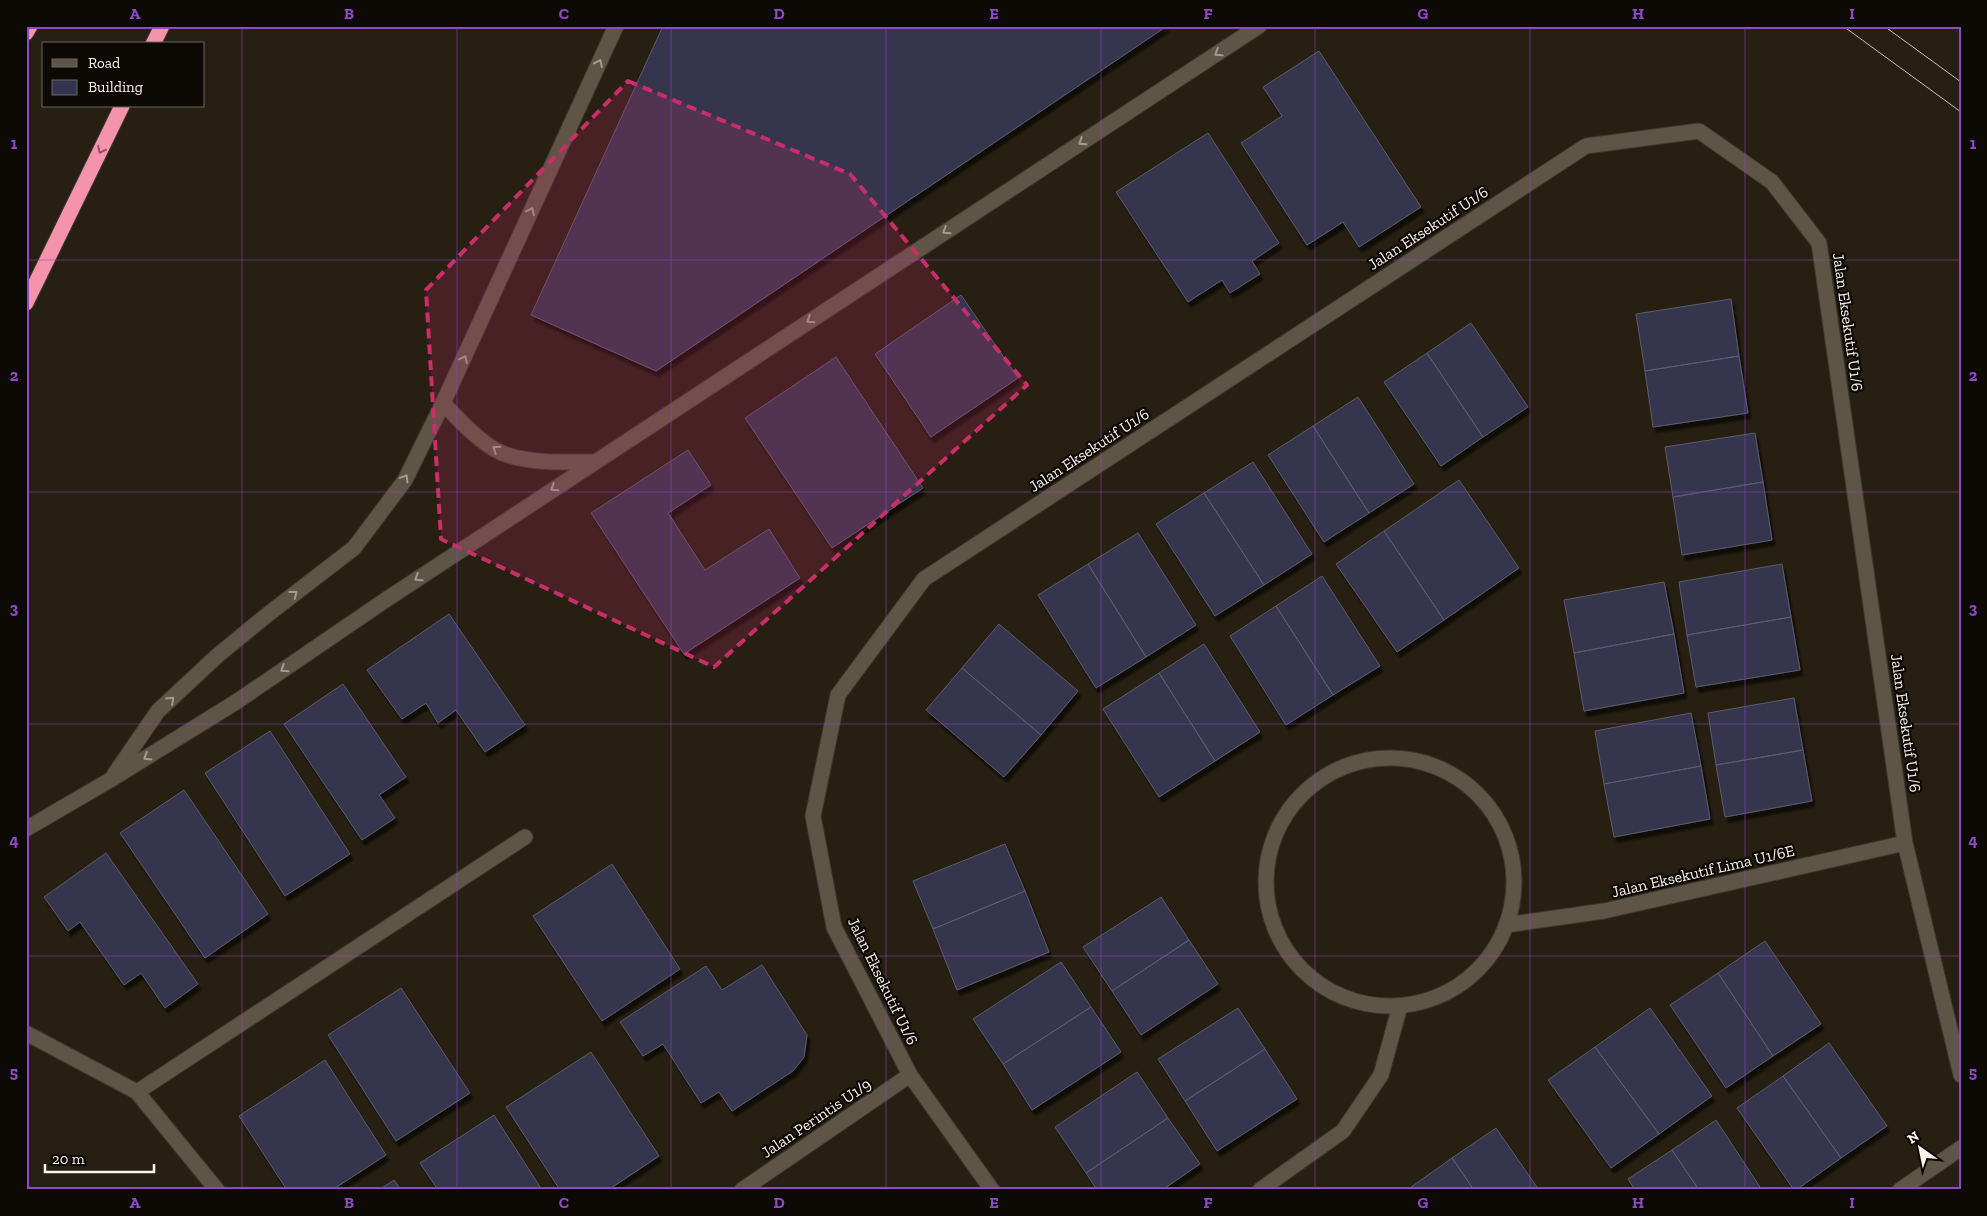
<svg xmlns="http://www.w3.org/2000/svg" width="1987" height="1216" font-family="'Zilla Slab',serif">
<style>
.building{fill:#34344e;stroke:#5c5c6c;filter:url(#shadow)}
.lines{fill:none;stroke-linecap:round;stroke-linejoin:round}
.minor-casing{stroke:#3e3730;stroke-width:17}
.highway-casing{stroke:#3e3730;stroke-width:17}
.minor{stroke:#5f5547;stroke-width:15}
.highway{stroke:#f693ac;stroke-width:15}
.tram{stroke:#c6c0b7;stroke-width:1}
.oneway{stroke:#a49c91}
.oneway2{stroke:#8d5561}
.marked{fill:#c82e69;fill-opacity:0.2;stroke:#c82e69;stroke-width:4;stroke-dasharray:10 6;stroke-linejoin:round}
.grid{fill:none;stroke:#8e4ac6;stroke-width:1;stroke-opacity:0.55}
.labels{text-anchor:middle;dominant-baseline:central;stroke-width:4.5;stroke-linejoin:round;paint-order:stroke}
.street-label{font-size:16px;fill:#f9f3eb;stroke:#0d0905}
.neatline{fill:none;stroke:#8e4ac6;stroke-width:2}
.grid-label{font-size:16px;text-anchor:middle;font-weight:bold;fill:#8e4ac6}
</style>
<defs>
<filter id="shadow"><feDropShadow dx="3" dy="5.5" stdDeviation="1" flood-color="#0009"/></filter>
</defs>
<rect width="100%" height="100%" fill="#271f12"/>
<path class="building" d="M663,26H1167L656,371L531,315Z
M1319,51L1421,207L1359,247L1343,222L1307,245L1241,143L1282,116L1263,87Z
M1208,133L1279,243L1252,261L1260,274L1230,293L1222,280L1188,302L1116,192Z
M961,295L1018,378L931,437L875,354Z
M1731,299L1739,356L1645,371L1636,314Z
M1471,323L1528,407L1483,437L1427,353Z
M1427,353L1483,437L1441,466L1384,382Z
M1739,356L1748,413L1653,427L1645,371Z
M836,357L923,488L832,548L745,418Z
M1358,397L1414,484L1369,513L1313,426Z
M1313,426L1369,513L1324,542L1268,455Z
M1755,433L1763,482L1673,497L1665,447Z
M688,450L711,485L668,513L705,570L769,529L800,578L684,654L591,513Z
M1253,462L1312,554L1264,585L1204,493Z
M1459,480L1519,568L1444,620L1384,531Z
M1763,482L1772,540L1682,555L1673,497Z
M1204,493L1264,585L1215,616L1156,524Z
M1384,531L1444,620L1397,652L1336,564Z
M1138,533L1196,625L1146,657L1088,564Z
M1088,564L1146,657L1096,688L1038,595Z
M1782,564L1791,617L1687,635L1679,582Z
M1322,576L1380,666L1333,695L1276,606Z
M1664,582L1674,634L1574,653L1564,600Z
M1276,606L1333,695L1286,725L1230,636Z
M449,614L525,725L485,752L456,710L438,723L426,703L402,719L367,670Z
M1791,617L1800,670L1696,687L1687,635Z
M999,624L1078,691L1041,735L962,668Z
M1674,634L1684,693L1584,711L1574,653Z
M1204,644L1260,732L1215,761L1159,673Z
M962,668L1041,735L1004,777L926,710Z
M1159,673L1215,761L1159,797L1103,709Z
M343,684L406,777L379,795L395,818L362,840L284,724Z
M1794,698L1803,750L1716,765L1708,713Z
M1691,713L1701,766L1604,784L1595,731Z
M270,731L350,854L285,896L205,773Z
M1803,750L1812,801L1725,817L1716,765Z
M1701,766L1710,819L1614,837L1604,784Z
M184,790L268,914L205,958L120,833Z
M1005,844L1025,891L933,929L913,881Z
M106,853L198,984L165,1008L141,973L124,985L80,922L68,931L44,897Z
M612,864L680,969L602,1021L533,916Z
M1025,891L1049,952L957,990L933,929Z
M1161,897L1189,940L1112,991L1083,947Z
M1189,940L1218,984L1141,1035L1112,991Z
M1765,941L1821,1024L1773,1056L1718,973Z
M1061,962L1091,1007L1003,1064L973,1019Z
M762,965L807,1035L804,1057L793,1071L732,1111L719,1092L701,1103L663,1044L643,1056L620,1022L706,966L722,990Z
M1718,973L1773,1056L1726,1088L1670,1005Z
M401,988L470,1093L396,1141L328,1035Z
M1091,1007L1121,1052L1032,1110L1003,1064Z
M1238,1008L1265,1049L1185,1101L1158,1059Z
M1650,1008L1712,1096L1659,1134L1595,1047Z
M1829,1043L1887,1126L1841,1158L1783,1076Z
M1595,1047L1659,1134L1611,1168L1548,1080Z
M1265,1049L1297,1099L1217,1151L1185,1101Z
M591,1052L659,1156L608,1190H560L506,1107Z
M325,1060L386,1155L332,1190H287L239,1116Z
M1137,1072L1168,1118L1086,1173L1055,1127Z
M1783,1076L1841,1158L1796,1190H1794L1737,1108Z
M494,1115L542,1190H438L420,1163Z
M1168,1118L1200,1164L1162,1190H1097L1086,1173Z
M1716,1120L1762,1190H1699L1672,1150Z
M1496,1128L1539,1190H1474L1452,1158Z
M1672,1150L1699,1190H1635L1628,1179Z
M1452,1158L1474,1190H1407Z
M394,1180L401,1190H379Z"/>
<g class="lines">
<g class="minor-casing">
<path id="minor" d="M443,403C458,419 482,445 502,453C530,464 566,462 595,462
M1266 882a124 124 0 1 1 248 0a124 124 0 1 1-248 0Z
M114,775L158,711L217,656L267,615L354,548L405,480L443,403L616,26
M26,829L110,780L236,702L387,599L1259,26
M1506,925L1604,911L1905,843
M26,1033L137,1092L217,1190
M137,1092L525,837
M742,1190L910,1075
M992,1190L910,1075L834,927L813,816L838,695L924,579L1586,146L1699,131L1772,182L1819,243L1905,843L1961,1075
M1260,1190L1343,1131L1381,1075L1400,1006
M1900,1190L1961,1148"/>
</g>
<g class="highway-casing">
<path id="highway" d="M26,33L30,26
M153,44L162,26
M26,303L122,106"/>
</g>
<use href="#minor" class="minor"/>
<use href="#highway" class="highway"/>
<path class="tram" d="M1843,26L1961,112
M1884,26L1961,82"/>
</g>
<defs><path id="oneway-chevron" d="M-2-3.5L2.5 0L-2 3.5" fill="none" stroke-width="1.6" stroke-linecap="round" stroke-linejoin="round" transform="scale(1.25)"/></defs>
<g class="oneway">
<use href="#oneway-chevron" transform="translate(1218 53) rotate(147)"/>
<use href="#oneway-chevron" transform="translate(599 63) rotate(-65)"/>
<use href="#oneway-chevron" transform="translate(1082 142) rotate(147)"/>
<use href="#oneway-chevron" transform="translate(531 211) rotate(-65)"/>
<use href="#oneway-chevron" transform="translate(946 231) rotate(147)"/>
<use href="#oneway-chevron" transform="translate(810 320) rotate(147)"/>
<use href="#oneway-chevron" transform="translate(464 359) rotate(-65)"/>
<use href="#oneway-chevron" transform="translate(496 449) rotate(-147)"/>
<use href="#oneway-chevron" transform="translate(405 478) rotate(-59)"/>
<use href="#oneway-chevron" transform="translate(554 488) rotate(147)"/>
<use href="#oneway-chevron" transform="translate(418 578) rotate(147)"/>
<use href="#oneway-chevron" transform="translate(294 594) rotate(-37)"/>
<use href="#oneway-chevron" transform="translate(284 669) rotate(146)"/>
<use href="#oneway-chevron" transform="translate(171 700) rotate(-43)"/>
<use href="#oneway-chevron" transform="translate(147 757) rotate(148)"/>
</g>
<use class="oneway2" href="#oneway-chevron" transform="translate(101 150) rotate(116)"/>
<path class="marked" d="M628,81L850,174L1027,385L714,667L441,539L426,290Z"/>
<path class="grid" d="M242,26V1190M457,26V1190M671,26V1190M886,26V1190M1101,26V1190M1315,26V1190M1530,26V1190M1745,26V1190M26,260H1961M26,492H1961M26,724H1961M26,956H1961"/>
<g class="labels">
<g class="street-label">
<text transform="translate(1428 228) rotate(-33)">Jalan Eksekutif U1/6</text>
<text transform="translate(1848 322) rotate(82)">Jalan Eksekutif U1/6</text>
<text transform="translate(1089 450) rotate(-33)">Jalan Eksekutif U1/6</text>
<text transform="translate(1906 723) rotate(82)">Jalan Eksekutif U1/6</text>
<text transform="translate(1703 871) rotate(-13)">Jalan Eksekutif Lima U1/6E</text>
<text transform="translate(883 981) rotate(64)">Jalan Eksekutif U1/6</text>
<text transform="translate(816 1118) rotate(-34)">Jalan Perintis U1/9</text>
</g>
</g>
<rect width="1987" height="1216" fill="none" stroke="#0d0905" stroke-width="55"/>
<rect x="42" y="42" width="162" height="65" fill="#0d0905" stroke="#6b6761"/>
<rect x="52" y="59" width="25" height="8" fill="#5f5547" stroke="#6b6761"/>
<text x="88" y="68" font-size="15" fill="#f9f3eb">Road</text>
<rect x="52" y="80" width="25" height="15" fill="#34344e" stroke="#6b6761"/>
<text x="88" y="92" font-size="15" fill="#f9f3eb">Building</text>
<g transform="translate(1920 1148) rotate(327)" stroke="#0d0905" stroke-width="4" paint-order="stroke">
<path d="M0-4L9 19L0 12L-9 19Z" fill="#f9f3eb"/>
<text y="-8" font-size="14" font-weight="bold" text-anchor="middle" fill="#f9f3eb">N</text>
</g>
<path d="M45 1164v8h109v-8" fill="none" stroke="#f9f3eb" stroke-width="2.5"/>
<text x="52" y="1164" font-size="15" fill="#f9f3eb" stroke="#0d0905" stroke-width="4" paint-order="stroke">20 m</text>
<rect x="28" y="28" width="1932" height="1160" class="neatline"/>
<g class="grid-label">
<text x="135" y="19">A</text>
<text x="349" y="19">B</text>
<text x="564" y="19">C</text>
<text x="779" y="19">D</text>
<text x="994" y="19">E</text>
<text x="1208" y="19">F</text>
<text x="1423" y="19">G</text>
<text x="1638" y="19">H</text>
<text x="1852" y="19">I</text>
<text x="14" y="149">1</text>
<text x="1973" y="149">1</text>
<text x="14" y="381">2</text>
<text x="1973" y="381">2</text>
<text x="14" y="614">3</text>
<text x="1973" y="614">3</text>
<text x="14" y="846">4</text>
<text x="1973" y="846">4</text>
<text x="14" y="1078">5</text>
<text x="1973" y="1078">5</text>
<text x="135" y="1208">A</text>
<text x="349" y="1208">B</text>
<text x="564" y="1208">C</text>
<text x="779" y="1208">D</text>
<text x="994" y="1208">E</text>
<text x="1208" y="1208">F</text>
<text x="1423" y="1208">G</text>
<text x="1638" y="1208">H</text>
<text x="1852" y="1208">I</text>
</g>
</svg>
